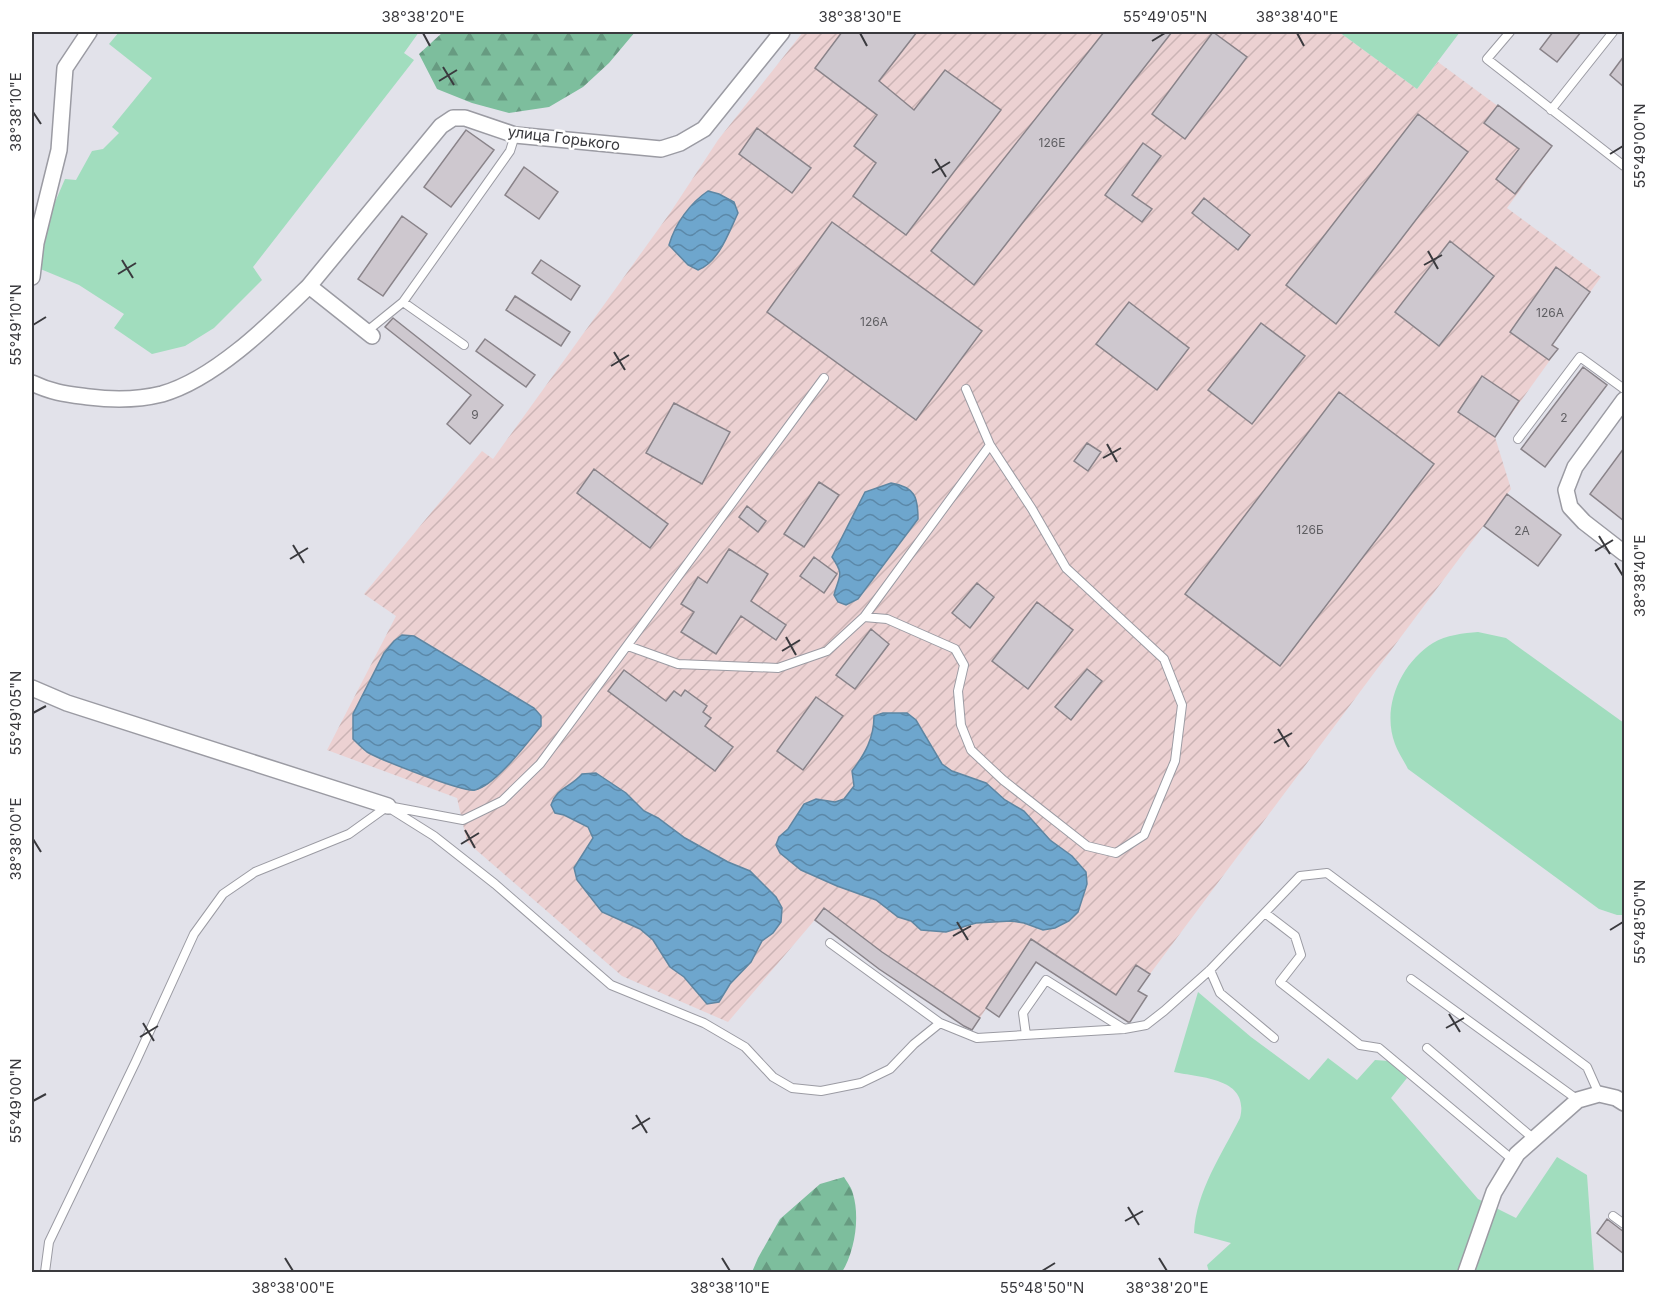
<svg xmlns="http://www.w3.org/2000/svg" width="1656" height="1304" font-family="Inter,sans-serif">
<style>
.industrial{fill:url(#industrial-furrows)}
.green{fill:#a1ddbe}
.forest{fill:url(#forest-firs)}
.water{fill:url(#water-waves);stroke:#5e86a2;stroke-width:1.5}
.building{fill:#cec8cf;stroke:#898389;stroke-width:1.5}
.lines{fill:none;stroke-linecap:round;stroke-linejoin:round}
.service-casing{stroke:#9b9ba3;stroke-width:10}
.minor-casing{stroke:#9b9ba3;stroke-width:18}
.service{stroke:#fff;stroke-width:8}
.minor{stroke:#fff;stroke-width:15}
.ticks{fill:none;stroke:#3a3a3e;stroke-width:2}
.labels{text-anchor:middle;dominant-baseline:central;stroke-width:5;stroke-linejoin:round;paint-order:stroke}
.number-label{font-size:12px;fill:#5f5e62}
.street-label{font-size:15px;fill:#3a3a3e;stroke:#fff}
.neatline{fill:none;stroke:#3a3a3e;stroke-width:2}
.ticks-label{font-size:15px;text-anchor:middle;fill:#3a3a3e}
</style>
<defs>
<pattern id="industrial-furrows" width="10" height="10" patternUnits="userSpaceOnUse" patternTransform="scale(1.5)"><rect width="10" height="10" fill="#ecd1d2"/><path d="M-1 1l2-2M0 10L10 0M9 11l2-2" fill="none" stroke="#cbb4b5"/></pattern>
<pattern id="forest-firs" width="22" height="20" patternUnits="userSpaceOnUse" patternTransform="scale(1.5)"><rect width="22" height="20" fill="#7dbe9d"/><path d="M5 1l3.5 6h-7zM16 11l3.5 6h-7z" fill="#679b81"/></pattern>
<pattern id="water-waves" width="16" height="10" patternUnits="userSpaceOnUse" patternTransform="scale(1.5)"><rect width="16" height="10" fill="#6ea6cd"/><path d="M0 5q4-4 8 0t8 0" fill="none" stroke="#5b88a8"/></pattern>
</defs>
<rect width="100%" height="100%" fill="#e2e2ea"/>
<path class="industrial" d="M803,32H1339L1417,89L1438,62L1552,146L1507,208L1601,277L1553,344L1558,349L1495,437L1511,489L1150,974L1136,965L1116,995L1031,939L980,1018L888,956L824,909L728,1022L622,976L467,842L457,798L327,750L396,616L364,594L482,451L493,459L670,213L718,140Z"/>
<path class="green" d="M119,32H419L404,53L414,60L253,267L262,280L214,328L185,346L152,354L114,328L124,314L79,285L38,268L49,216L65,179L76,180L92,151L103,149L119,133L112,127L152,78L109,44Z
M1339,32H1460L1417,89Z
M1478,632L1506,638L1624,723V915H1617L1599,909L1408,769C1404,761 1398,752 1395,744C1381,707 1401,663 1433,643C1446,635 1464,633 1478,632Z
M1198,992L1251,1037L1309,1080L1328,1058L1357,1080L1375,1060L1389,1061L1407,1078L1391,1098L1478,1199L1516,1218L1557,1157L1587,1175L1594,1272H1209L1207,1265L1231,1243L1194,1233C1196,1191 1222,1154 1240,1118C1250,1078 1202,1078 1174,1072Z"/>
<path class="forest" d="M443,32H635L609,63L583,87L549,107L509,113L472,103L437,89L419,54Z
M844,1177C847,1182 852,1188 853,1194C860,1217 855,1251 842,1272H752L758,1258L780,1219L820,1184Z"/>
<path class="water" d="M708,191L719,194L734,202L738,213C729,232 719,262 698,270L688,265L669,245C675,224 690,203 708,191Z
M891,483C915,487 918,497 918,519L858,599L846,605L838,602L834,595C839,575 845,576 832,557L865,492Z
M402,635L414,636L534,708L541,716V726C528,742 495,786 475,790C464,793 379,759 367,752C362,748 357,743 353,739V714L384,653L394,641Z
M883,713H907L916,720L942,764L952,771L986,783L1005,800L1024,811L1050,840L1072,856L1086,872L1087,884L1078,912L1069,921L1055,928L1043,930L1024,923L1011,921L976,923L946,932L921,930L911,921L898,917L876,900L837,886L801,870L780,853L776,845L779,837L788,829L804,804L816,799L835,802L844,799L854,786L852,771C865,754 874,738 874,716Z
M596,773L626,793L644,811L658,818L685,838L728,862L750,871L776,897L782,908L781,922L773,933L762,941L751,962L730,984L719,1002L707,1004L684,977L670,967L653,940L640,929L602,912L577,880L574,868L593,838L588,827L564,815L555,813L551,805C557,787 570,788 582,774Z"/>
<path class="building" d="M842,32H917L879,81L914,110L945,70L1001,110L906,235L853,196L876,163L854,146L877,115L815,68Z
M1104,32H1172L974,285L931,251Z
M1213,32L1247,57L1185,139L1152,114Z
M1553,32H1581L1557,62L1540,49Z
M1624,56V87L1610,75Z
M1498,105L1552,146L1515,194L1496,179L1519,149L1484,123Z
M1418,114L1468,152L1336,324L1286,285Z
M757,128L811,168L792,193L739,154Z
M466,130L494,150L451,207L424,187Z
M1143,143L1161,156L1132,195L1152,209L1142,222L1105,195Z
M524,167L558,192L539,219L505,195Z
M1204,198L1250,235L1238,250L1192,213Z
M402,216L427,234L383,296L358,279Z
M832,222L982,331L916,420L767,312Z
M1450,241L1494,276L1439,346L1395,312Z
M541,260L580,286L571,300L532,273Z
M1556,267L1590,292L1552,345L1558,349L1549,360L1510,332Z
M515,296L570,332L561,346L506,310Z
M1129,302L1189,348L1157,390L1096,344Z
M393,318L503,405L470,444L447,424L471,395L385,327Z
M1261,323L1305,356L1252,424L1208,390Z
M485,339L535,375L526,387L476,351Z
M1583,367L1607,385L1545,467L1521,449Z
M1482,376L1519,401L1495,437L1458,412Z
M1339,392L1434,464L1280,666L1185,594Z
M674,403L730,432L702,484L646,453Z
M1087,443L1101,452L1088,471L1074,461Z
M1624,448V521L1590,494Z
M594,469L668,524L650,548L577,493Z
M819,482L839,495L804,547L784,534Z
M1507,494L1561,535L1538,566L1484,526Z
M747,506L766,521L758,532L739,517Z
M729,549L768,574L751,601L786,625L776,640L741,616L716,654L681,632L694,612L681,604L698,577L707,583Z
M814,557L837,574L824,593L800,576Z
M977,583L994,597L970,628L952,613Z
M1037,602L1073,630L1028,689L992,661Z
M871,629L889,644L855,689L836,675Z
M1087,669L1102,681L1071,720L1055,707Z
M624,670L666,701L674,691L681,696L685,690L707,706L703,712L711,718L705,726L733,747L715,771L608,691Z
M816,697L843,716L803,770L777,751Z
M824,908L882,952L980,1018L972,1030L964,1026L879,969L815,920Z
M1031,939L1116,995L1136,965L1150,974L1138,991L1147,996L1130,1022H1128L1036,962L999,1017L986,1008Z
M1607,1219L1624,1232V1254L1597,1233Z"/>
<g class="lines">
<g class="service-casing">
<path id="service" d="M1510,32L1487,59L1624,166
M1551,110L1613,32
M403,302L464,345
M366,332L403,302L510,151L515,135
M1518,439L1580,357L1624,389
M864,617L990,445
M628,646L678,664L778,668L827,651L864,617L887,619L955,649L964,665L958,691L961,725L971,750L1003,780L1087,846L1116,853L1144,835L1175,761L1182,705L1164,659L1066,568L1032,509L990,445L966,389
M391,809L434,836L495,884L611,985L704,1023L745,1047L773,1077L792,1088L821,1091L861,1083L890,1069L914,1044L940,1023
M1265,913L1295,936L1301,955L1280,982L1360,1045L1379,1048L1513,1160
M830,943L940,1023L977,1038L1124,1029L1146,1025L1164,1011L1210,970L1300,876L1327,873L1587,1067L1599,1094
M1210,970L1220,993L1274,1038
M1411,979L1578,1100
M1026,1035L1023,1013L1046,980L1124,1029
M1427,1048L1534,1139
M1613,1216L1624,1224
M45,1272L49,1242L136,1061L194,934L223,894L255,872L349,834L388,806L463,820L502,801L540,764L824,378"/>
</g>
<g class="minor-casing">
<path id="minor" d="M32,277L36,243L59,150L65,68L89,32
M372,336L309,286L441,126L453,118H465L515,135L661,149L680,143L704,129L782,32
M32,383C53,393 66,394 89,397C113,400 138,400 162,394C215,379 271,323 309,286
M1624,400L1575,467L1566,490L1570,507L1584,522L1624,553
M32,688L67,703L388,806
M1466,1272L1494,1192L1517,1154L1578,1100L1599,1094L1616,1098L1624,1103"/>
</g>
<use href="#service" class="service"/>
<use href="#minor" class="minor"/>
</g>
<path class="ticks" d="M423,33L430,46M860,33L867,46M1297,33L1304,46M1152,41L1165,33M443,67L454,85M439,81L457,70M33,112L41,124M1610,154L1623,146M935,159L946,177M932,173L950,162M1428,251L1438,269M122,260L133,278M1424,265L1442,255M118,274L136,263M33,325L46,317M614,352L625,370M611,366L629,355M1107,444L1117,462M1103,458L1121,448M1599,536L1610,554M293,545L304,563M1595,551L1613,540M290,559L308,548M1615,563L1623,576M786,637L796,655M782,651L800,640M33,713L46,706M1278,729L1289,747M1274,743L1292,733M465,830L475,848M33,839L41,852M461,844L479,833M957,922L968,940M1610,930L1623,922M953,936L971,926M1449,1014L1460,1032M143,1023L154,1041M1446,1028L1464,1018M140,1037L158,1026M33,1101L46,1094M636,1115L647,1133M632,1129L650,1118M1128,1207L1139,1225M1125,1221L1143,1211M285,1258L293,1271M722,1258L730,1271M1159,1258L1167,1271M1042,1271L1055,1263"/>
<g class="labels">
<g class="number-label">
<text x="1052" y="142">126Е</text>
<text x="1550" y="312">126А</text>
<text x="874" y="321">126А</text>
<text x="475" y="414">9</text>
<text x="1564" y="417">2</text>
<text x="1310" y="529">126Б</text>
<text x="1522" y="530">2А</text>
</g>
<g class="street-label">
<text transform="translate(564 138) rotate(7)">улица Горького</text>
</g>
</g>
<rect width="1656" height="1304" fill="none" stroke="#ffffff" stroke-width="66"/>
<rect x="33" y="33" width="1590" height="1238" class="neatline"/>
<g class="ticks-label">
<text x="423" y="22">38°38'20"E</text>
<text x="860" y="22">38°38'30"E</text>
<text x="1165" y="22">55°49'05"N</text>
<text x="1297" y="22">38°38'40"E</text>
<text transform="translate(16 112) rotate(-90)" y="5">38°38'10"E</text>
<text transform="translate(1640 146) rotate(-90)" y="5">55°49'00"N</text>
<text transform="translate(16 325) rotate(-90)" y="5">55°49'10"N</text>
<text transform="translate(1640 576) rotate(-90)" y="5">38°38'40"E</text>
<text transform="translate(16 713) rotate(-90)" y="5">55°49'05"N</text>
<text transform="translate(16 839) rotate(-90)" y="5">38°38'00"E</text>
<text transform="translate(1640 922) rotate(-90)" y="5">55°48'50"N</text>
<text transform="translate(16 1101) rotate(-90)" y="5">55°49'00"N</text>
<text x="293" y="1293">38°38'00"E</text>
<text x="730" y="1293">38°38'10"E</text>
<text x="1042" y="1293">55°48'50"N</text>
<text x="1167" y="1293">38°38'20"E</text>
</g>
</svg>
